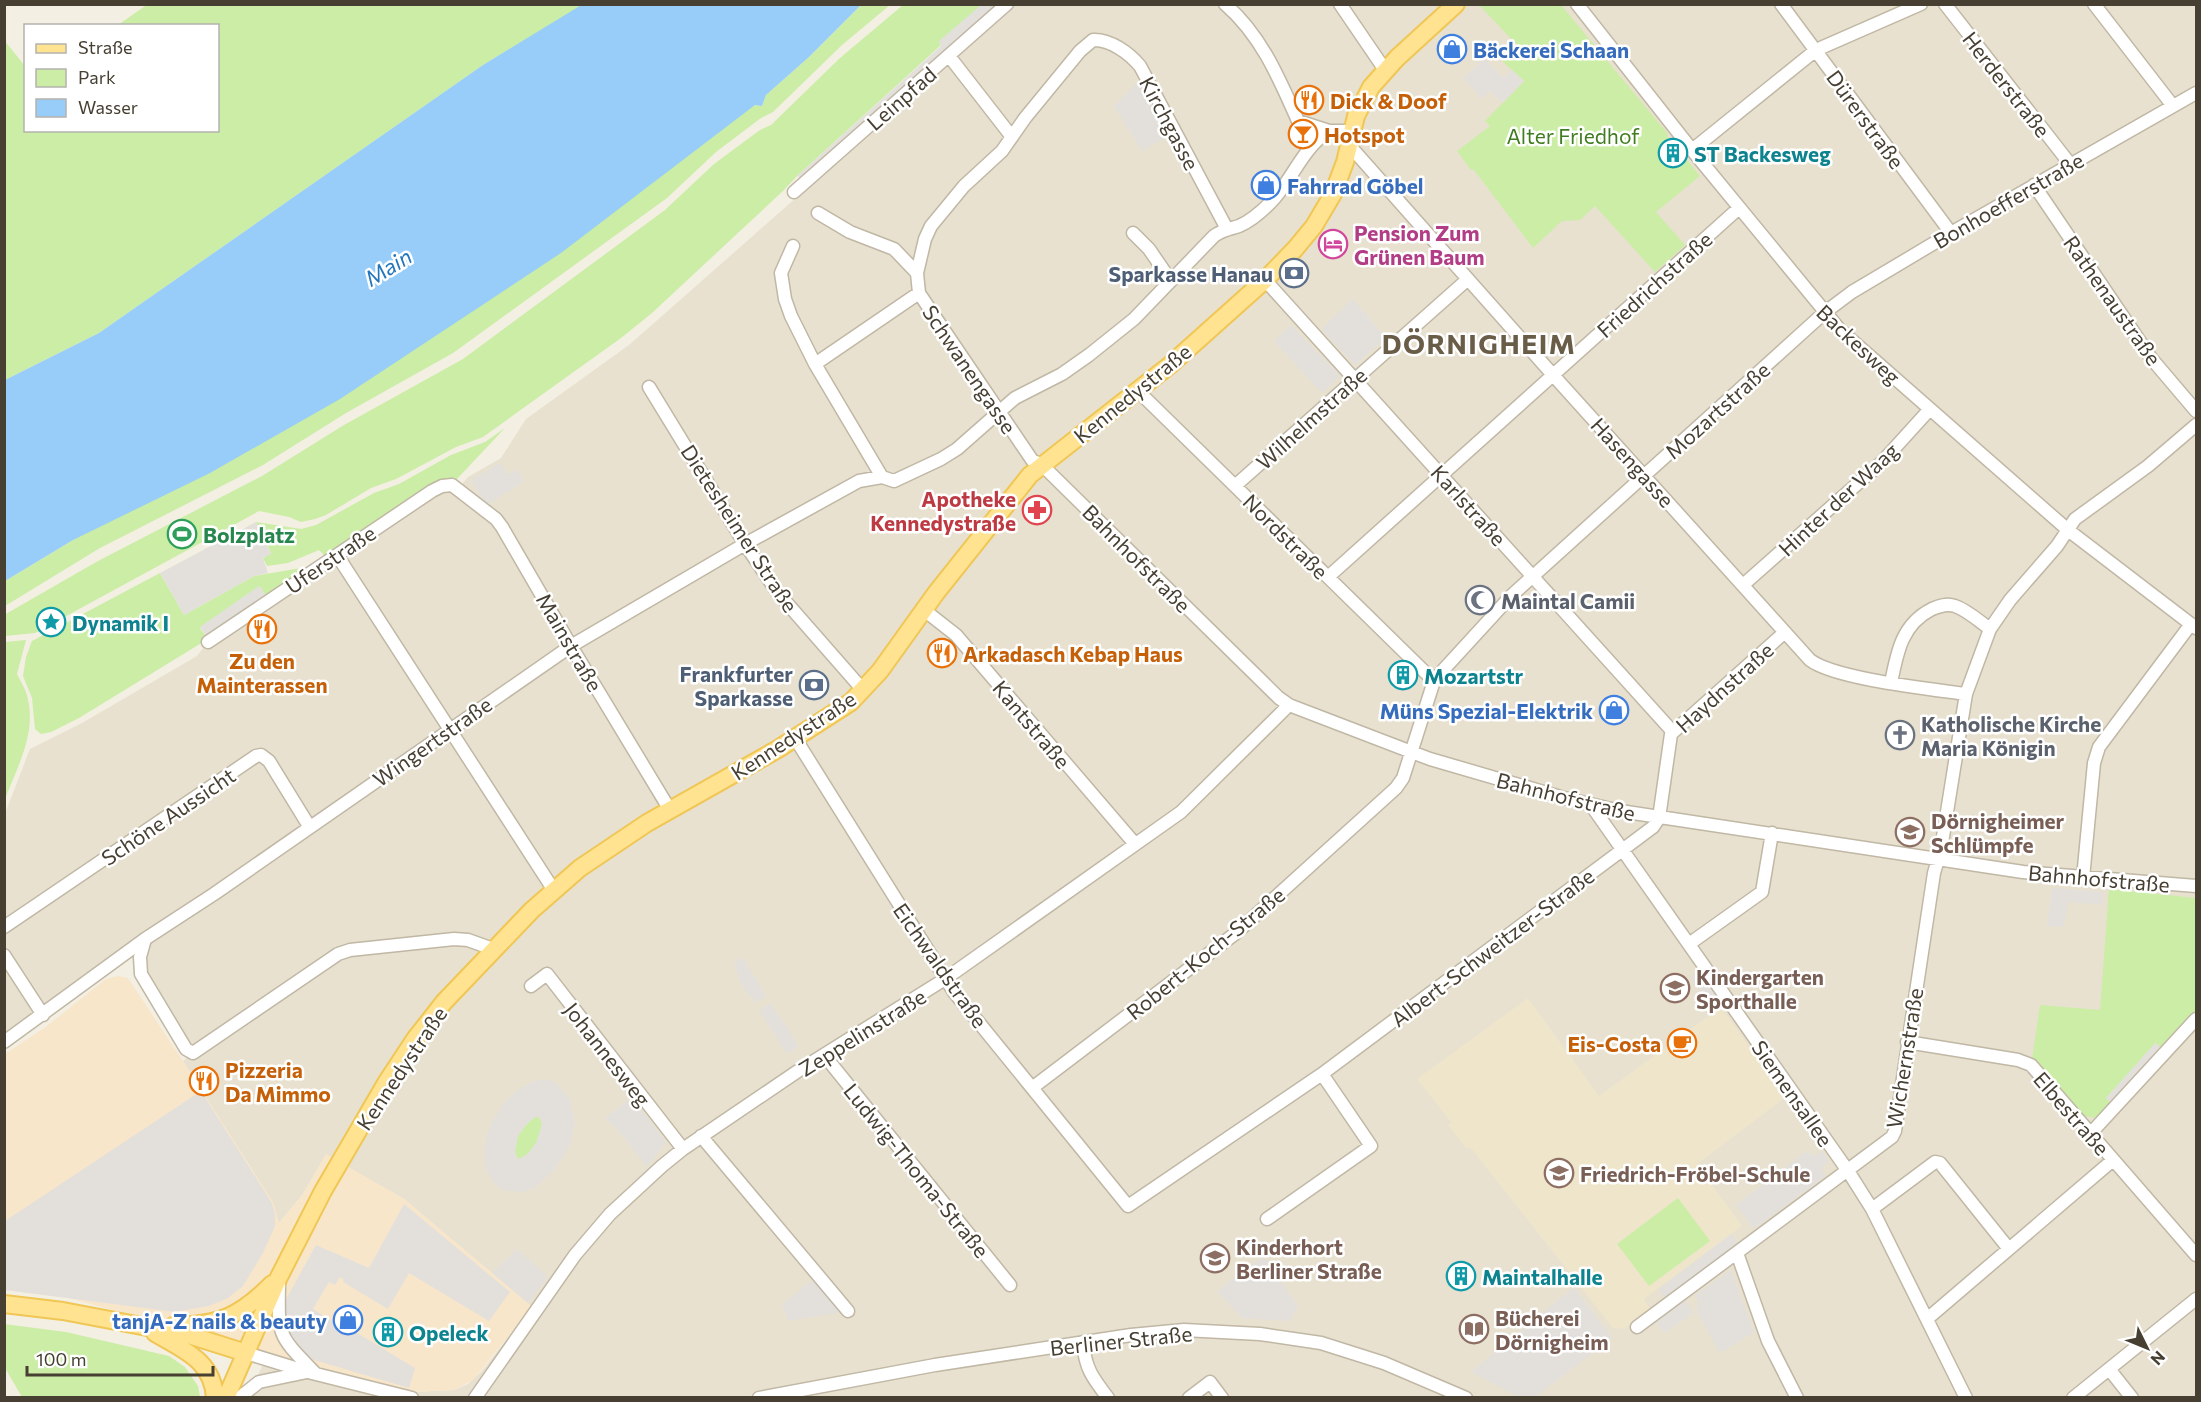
<svg xmlns="http://www.w3.org/2000/svg" width="2201" height="1402" font-family="Commissioner,sans-serif">
<style>
.residential{fill:#e8e1d0}
.commercial{fill:#f8e6ca}
.education{fill:#eee5cb}
.green{fill:#cbeda6}
.parking{fill:#e3e0dc;fill-rule:evenodd}
.water{fill:#97cdf8}
.lines{fill:none;stroke-linecap:round;stroke-linejoin:round}
.minor-casing{stroke:#c0b7a4;stroke-width:15}
.major-casing{stroke:#f0c654;stroke-width:20}
.minor{stroke:#fff;stroke-width:12}
.major{stroke:#ffe390;stroke-width:16}
.labels{text-anchor:middle;dominant-baseline:central;stroke-width:5;stroke-linejoin:round;paint-order:stroke}
.shop-label{font-size:21px;font-weight:bold;fill:#366cbe;stroke:#fff;text-anchor:start}
.street-label{font-size:21px;fill:#463f32;stroke:#fff}
.food-label{font-size:21px;font-weight:bold;fill:#c56008;stroke:#fff;text-anchor:start}
.park-label{font-size:21px;fill:#407d20;stroke:#fff}
.culture-label{font-size:21px;font-weight:bold;fill:#0d838f;stroke:#fff;text-anchor:start}
.hotel-label{font-size:21px;font-weight:bold;fill:#b23c85;stroke:#fff;text-anchor:start}
.service-label{font-size:21px;font-weight:bold;fill:#4e5e75;stroke:#fff;text-anchor:end}
.health-label{font-size:21px;font-weight:bold;fill:#be3a42;stroke:#fff;text-anchor:end}
.leisure-label{font-size:21px;font-weight:bold;fill:#27864d;stroke:#fff;text-anchor:start}
.worship-label{font-size:21px;font-weight:bold;fill:#5b616d;stroke:#fff;text-anchor:start}
.education-label{font-size:21px;font-weight:bold;fill:#785e54;stroke:#fff;text-anchor:start}
.water-label{font-size:22px;font-style:italic;fill:#2176bc;stroke:#fff}
.district-label{font-size:27px;font-weight:bold;letter-spacing:1.5px;fill:#695d48;stroke:#fff}
</style>
<rect width="100%" height="100%" fill="#f3efe2"/>
<path class="residential" d="M1015,5H2196V1397H249L268,1352L412,1392L454,1390L468,1384L482,1371L532,1307L404,1199L326,1155L303,1194L279,1223L183,1061L195,1051L145,972L134,940L5,1034L4,816L30,749L82,723L197,656L208,642L443,490L456,491L468,477L501,458L526,419L629,345Z"/>
<path class="commercial" d="M118,976L128,978L183,1061L273,1202L279,1223L303,1194L326,1154L404,1199L532,1307L473,1380L454,1390L412,1392L247,1348L69,1298L5,1290V1054L47,1026L106,979Z"/>
<path class="education" d="M1528,998L1599,1096L1721,1007L1786,1097L1697,1164L1742,1226L1644,1299L1651,1310L1625,1329L1613,1328L1470,1147L1467,1149L1448,1125L1451,1122L1417,1079Z"/>
<path class="green" d="M148,4L583,5L483,65L99,333L5,380L4,40L25,66L26,130H218V26L118,25Z
M861,5H890L842,45L773,112L761,118L716,152L667,198L453,353L346,413L263,465L100,548L5,606V581L73,540L755,105L762,106L766,95L809,57Z
M903,5H991L941,45L797,176L784,190L652,313L621,338L483,437L456,447L396,479L371,488L326,515L315,519L301,522L289,517L259,511L35,633L5,636L4,615L98,561L262,476L344,425L463,359L665,210L714,164L760,130L771,125L840,58Z
M1479,5H1561L1668,134L1667,136L1671,141L1665,146L1674,159L1682,154L1700,176L1656,212L1685,245L1655,272L1595,206L1580,220L1562,221L1533,248L1474,170L1470,169L1457,151L1490,126L1485,121L1524,81L1502,61L1518,46Z
M505,428L455,481L448,478L432,486L325,556L319,550L288,563L267,566L263,558L271,553L256,522L301,529L316,525L374,493L399,484L451,455L485,442Z
M307,567L266,596L260,587L200,628L208,639L79,718L51,732L41,734L35,729L32,698L23,676L26,657L32,641L160,573L184,615L254,576Z
M26,640L17,674C21,682 27,691 28,700C36,734 17,768 5,799V642Z
M2109,889L2196,898V1011L2162,1049L2156,1043L2106,1098L2112,1104L2099,1118L2083,1116L2032,1059L2040,1005L2100,1010Z
M538,1116C550,1130 533,1154 518,1159C508,1144 524,1123 538,1116Z
M1678,1198L1710,1241L1649,1286L1617,1244Z
M4,1324L66,1332L169,1356L185,1367L198,1386L200,1397H22L5,1368Z"/>
<path class="parking" d="M981,5H998L804,180L797,176L941,46L939,41Z
M1484,58L1503,78L1512,70L1524,81L1503,103L1490,91L1482,99L1463,78Z
M1139,80L1162,120L1157,123L1165,138L1142,151L1114,106Z
M1353,299L1386,338L1355,365L1321,329Z
M1291,325L1340,376L1322,393L1274,341Z
M500,463L507,474L517,470L524,481L487,505L471,480Z
M256,522L271,554L263,558L268,573L254,576L184,615L160,573Z
M259,586L269,600L208,639L200,627Z
M2052,888L2103,892L2102,905L2068,902L2064,927L2047,926Z
M742,957L766,996L755,1003L740,982L734,963Z
M1705,967L1727,998L1712,1008L1690,978Z
M770,1003L799,1046L787,1054L759,1010Z
M2155,1043L2166,1052L2115,1107L2106,1098Z
M545,1079L556,1083L570,1099L575,1123L570,1145L555,1169L533,1189L522,1192L503,1190L494,1183L486,1170L484,1154L486,1139L492,1122L504,1103L518,1090L533,1081ZM538,1116L542,1123L537,1141L528,1154L518,1159L515,1153L518,1136L529,1121Z
M201,1091L272,1203L275,1215V1226L263,1253L243,1286L228,1298L209,1306L175,1312L5,1290V1221Z
M632,1098L666,1142L647,1167L619,1131L605,1118Z
M1808,1150L1813,1157L1822,1151L1829,1161L1821,1168L1826,1176L1754,1229L1736,1205Z
M404,1204L510,1292L489,1321L409,1273L388,1309L343,1282L344,1280L340,1277L335,1285L329,1282L313,1309L332,1321L334,1319L415,1368L409,1388L314,1360L309,1357L290,1336L285,1325L284,1303L316,1245L369,1268Z
M1731,1234L1740,1246L1666,1300L1658,1289Z
M517,1249L548,1277L528,1303L492,1273Z
M1264,1256L1298,1306L1289,1321L1242,1318L1217,1291Z
M1731,1270L1754,1332L1720,1353L1697,1312L1698,1301L1695,1295Z
M818,1275L848,1311L788,1321L782,1305Z
M1574,1287L1612,1338L1535,1397H1519L1471,1372Z
M1684,1299L1694,1313L1664,1333L1655,1321Z"/>
<path class="water" d="M583,4L861,5L809,57L766,95L762,106L755,105L561,253L340,399L210,473L73,540L5,581V380L99,333L483,65Z"/>
<g class="lines">
<g class="minor-casing">
<path id="minor" d="M1225,4C1261,35 1279,78 1298,121L1329,131H1352
M1340,4L1385,70
M1577,4L1692,150L1840,330L2068,530L2196,628
M1781,4L1951,233
M1945,4L2070,164
M2094,4L2173,106
M949,56L1012,137
M1349,145L1553,375L1810,660C1835,679 1931,689 1966,694
M1692,150L1816,50L1921,4
M2034,185L2151,358L2196,411
M794,192L1007,4
M818,213L850,232L894,249L917,273
M1227,229L1140,66C1129,53 1110,39 1093,40L1080,51L1025,118L1002,151L964,186L931,226L925,239L917,273L919,293L931,311L1032,460L1042,465L1279,698L1289,705L1430,759L1564,798L1620,811L2023,872L2196,886
M1133,233L1149,249L1171,281
M793,246L781,273L785,299L791,316L815,364L882,477L894,481L941,459L957,449L1015,398L1062,374L1089,355L1134,319L1214,236C1222,230 1230,229 1239,226C1251,221 1261,212 1270,203C1292,181 1302,148 1329,131
M1265,280L1673,732
M815,364L919,293
M649,387L745,544L778,593L863,690
M1138,391L1434,681
M1236,485L1468,279
M337,555L553,889
M1328,577L1739,208
M1743,585L1882,462L1930,409
M924,610L956,635L1135,844
M208,642L432,491L442,486L452,485L496,519L502,527L571,646L670,810
M1891,683C1897,652 1902,624 1932,609C1939,606 1947,603 1955,606C1967,610 1979,621 1990,629
M795,738L954,992L1128,1206L1322,1074L1653,827L1659,818L1671,734L1785,632
M1591,805L1848,1171L1872,1209L1966,1398
M2083,878L2094,763L2099,747L2191,624
M4,927L256,756L261,755L269,761L309,826
M145,939L140,957L141,974L186,1049L193,1053L338,954L350,950L454,939L468,940L493,949
M1689,944L1762,892L1772,833
M4,955L43,1015
M531,986L547,974L683,1149
M4,1042L145,939L214,894L571,646L745,544L859,481L882,477
M1907,1042L2018,1060L2031,1065L2196,1255
M824,1055L1010,1285
M1032,1088L1236,933L1396,788L1403,778L1434,681L1445,668L1511,596L1824,313L1852,292L1951,233L2196,93
M2091,1133L2196,1019
M701,1136L848,1311
M1872,1209L1935,1162L1940,1163L2009,1249
M1267,1219L1371,1146L1322,1074
M1737,1253L1768,1341L1797,1398
M279,1284C278,1337 278,1335 315,1373
M1927,1319L2113,1160
M1637,1327L1892,1137L1895,1131L1934,873L1941,849L1966,694L1990,629L2010,600L2057,546L2075,519L2148,466L2196,425
M1083,1342C1085,1368 1092,1377 1108,1398
M246,1353L308,1372L412,1398
M2109,1369L2132,1398
M239,1398L259,1382L307,1372
M475,1398L575,1255L610,1214L662,1166L683,1149L798,1071L945,979L1181,812L1289,705
M759,1398L935,1365L1131,1335L1184,1330L1260,1334L1321,1343L1384,1363L1466,1398
M1189,1398L1210,1382L1222,1398
M2073,1398L2196,1299"/>
</g>
<g class="major-casing">
<path id="major" d="M4,1304L63,1311L189,1335L246,1353
M173,1326C220,1325 239,1317 272,1284
M155,1333C183,1350 213,1360 215,1398
M226,1398L279,1277L323,1191L386,1083L415,1039L444,1002L532,910L580,868L647,823L778,749L851,702L880,671L936,593L1030,475L1170,365L1265,280L1295,249L1314,226L1333,194L1345,162L1356,116L1371,87L1397,58L1456,4"/>
</g>
<use href="#minor" class="minor"/>
<use href="#major" class="major"/>
</g>
<defs>
<g id="shop-ring" transform="scale(1.5)"><circle r="9.5" fill="#fff" stroke="#3f7fe0" stroke-width="1.5"/><path d="M-5-2.5h2.3a2.7 3.5 0 0 1 5.4 0H5L5.5 6h-11ZM-1.5-2.5h3a1.5 2.3 0 0 0-3 0Z" fill="#3f7fe0"/></g>
<g id="restaurant-ring" transform="scale(1.5)"><circle r="9.5" fill="#fff" stroke="#e8710a" stroke-width="1.5"/><path d="M-5-6h1v4h1v-4h1v4h1v-4h1v5L-1.5 .5V6h-2V.5L-5-1ZM5-6V6H3V1.5H1.5Q1.5-4 5-6Z" fill="#e8710a"/></g>
<g id="bar-ring" transform="scale(1.5)"><circle r="9.5" fill="#fff" stroke="#e8710a" stroke-width="1.5"/><path d="M-6-5H6L.8 .8V4.5H3.5V6h-7V4.5H-.8V.8Z" fill="#e8710a"/></g>
<g id="building-ring" transform="scale(1.5)"><circle r="9.5" fill="#fff" stroke="#0f9aa8" stroke-width="1.5"/><path d="M-4-6H4V6H1V3H-1V6H-4ZM-2.5-4.3h1.7v1.8h-1.7ZM.8-4.3h1.7v1.8H.8ZM-2.5-1h1.7V.8h-1.7ZM.8-1h1.7V.8H.8Z" fill="#0f9aa8"/></g>
<g id="hotel-ring" transform="scale(1.5)"><circle r="9.5" fill="#fff" stroke="#d1479c" stroke-width="1.5"/><path d="M-6-4.5h1.5V1H6V5H4.5V3h-9V5H-6ZM-4 0a1.8 1.8 0 1 1 3.6 0ZM.5 0V-2.5h3Q6-2.5 6 0Z" fill="#d1479c"/></g>
<g id="bank-ring" transform="scale(1.5)"><circle r="9.5" fill="#fff" stroke="#5c6f8a" stroke-width="1.5"/><path d="M-6-4H6V4H-6ZM0-2.3a2.3 2.3 0 1 0 0 4.6a2.3 2.3 0 1 0 0-4.6Z" fill="#5c6f8a"/></g>
<g id="pharmacy-ring" transform="scale(1.5)"><circle r="9.5" fill="#fff" stroke="#e0444e" stroke-width="1.5"/><path d="M-2-6h4v4h4v4h-4v4h-4v-4h-4v-4h4Z" fill="#e0444e"/></g>
<g id="stadium-ring" transform="scale(1.5)"><circle r="9.5" fill="#fff" stroke="#2e9e5b" stroke-width="1.5"/><path d="M0-5a6.5 5 0 1 0 0 10a6.5 5 0 1 0 0-10ZM-3.5-1.8h7v3.6h-7Z" fill="#2e9e5b"/></g>
<g id="mosque-ring" transform="scale(1.5)"><circle r="9.5" fill="#fff" stroke="#6b7280" stroke-width="1.5"/><path d="M3.5-4.9A6 6 0 1 0 3.5 4.9A5 5 0 1 1 3.5-4.9Z" fill="#6b7280"/></g>
<g id="sight-ring" transform="scale(1.5)"><circle r="9.5" fill="#fff" stroke="#0f9aa8" stroke-width="1.5"/><path d="M0-6L1.8-2.2L6-1.7L2.9 1.2L3.7 5.4L0 3.3L-3.7 5.4L-2.9 1.2L-6-1.7L-1.8-2.2Z" fill="#0f9aa8"/></g>
<g id="church-ring" transform="scale(1.5)"><circle r="9.5" fill="#fff" stroke="#6b7280" stroke-width="1.5"/><path d="M-1.2-6h2.4v3.5h3.3v2.4h-3.3V6h-2.4V-.1h-3.3v-2.4h3.3Z" fill="#6b7280"/></g>
<g id="school-ring" transform="scale(1.5)"><circle r="9.5" fill="#fff" stroke="#8d6e63" stroke-width="1.5"/><path d="M0-5L7-2L0 1L-7-2ZM-4 1L0 2.5L4 1V4Q0 6-4 4Z" fill="#8d6e63"/></g>
<g id="cafe-ring" transform="scale(1.5)"><circle r="9.5" fill="#fff" stroke="#e8710a" stroke-width="1.5"/><path d="M-5.5-4.5H6V0H3Q3 3.5 0 3.5H-2.5Q-5.5 3.5-5.5 0ZM3-3.2v2h1.7v-2ZM-6 4.5H4V6H-6Z" fill="#e8710a"/></g>
<g id="library-ring" transform="scale(1.5)"><circle r="9.5" fill="#fff" stroke="#8d6e63" stroke-width="1.5"/><path d="M-6-4Q-3-5.5-.7-3.5V5Q-3 3-6 4ZM6-4Q3-5.5 .7-3.5V5Q3 3 6 4Z" fill="#8d6e63"/></g>
</defs>
<g fill-rule="evenodd">
<use href="#shop-ring" x="1452" y="49"/>
<use href="#restaurant-ring" x="1309" y="100"/>
<use href="#bar-ring" x="1303" y="134"/>
<use href="#building-ring" x="1673" y="153"/>
<use href="#shop-ring" x="1266" y="185"/>
<use href="#hotel-ring" x="1333" y="244"/>
<use href="#bank-ring" x="1294" y="273"/>
<use href="#pharmacy-ring" x="1037" y="510"/>
<use href="#stadium-ring" x="182" y="534"/>
<use href="#mosque-ring" x="1480" y="600"/>
<use href="#sight-ring" x="51" y="622"/>
<use href="#restaurant-ring" x="262" y="629"/>
<use href="#restaurant-ring" x="942" y="653"/>
<use href="#building-ring" x="1403" y="675"/>
<use href="#bank-ring" x="814" y="685"/>
<use href="#shop-ring" x="1614" y="710"/>
<use href="#church-ring" x="1900" y="735"/>
<use href="#school-ring" x="1910" y="832"/>
<use href="#school-ring" x="1675" y="988"/>
<use href="#cafe-ring" x="1682" y="1043"/>
<use href="#restaurant-ring" x="204" y="1081"/>
<use href="#school-ring" x="1559" y="1173"/>
<use href="#school-ring" x="1215" y="1258"/>
<use href="#building-ring" x="1461" y="1276"/>
<use href="#shop-ring" x="348" y="1320"/>
<use href="#library-ring" x="1474" y="1329"/>
<use href="#building-ring" x="388" y="1332"/>
</g>
<g class="labels">
<g class="shop-label">
<text x="1473" y="49">Bäckerei Schaan</text>
<text x="1287" y="185">Fahrrad Göbel</text>
<text x="1593" y="710" text-anchor="end">Müns Spezial-Elektrik</text>
<text x="327" y="1320" text-anchor="end">tanjA-Z nails &amp; beauty</text>
</g>
<g class="street-label">
<text transform="translate(2007 84) rotate(52)">Herderstraße</text>
<text transform="translate(901 98) rotate(-41)">Leinpfad</text>
<text transform="translate(1866 119) rotate(54)">Dürerstraße</text>
<text transform="translate(1170 123) rotate(62)">Kirchgasse</text>
<text transform="translate(2008 200) rotate(-30)">Bonhoefferstraße</text>
<text transform="translate(1654 284) rotate(-42)">Friedrichstraße</text>
<text transform="translate(2113 300) rotate(55)">Rathenaustraße</text>
<text transform="translate(1859 344) rotate(43)">Backesweg</text>
<text transform="translate(970 369) rotate(56)">Schwanengasse</text>
<text transform="translate(1132 393) rotate(-39)">Kennedystraße</text>
<text transform="translate(1717 410) rotate(-42)">Mozartstraße</text>
<text transform="translate(1311 418) rotate(-42)">Wilhelmstraße</text>
<text transform="translate(1633 462) rotate(48)">Hasengasse</text>
<text transform="translate(1838 499) rotate(-43)">Hinter der Waag</text>
<text transform="translate(1469 505) rotate(48)">Karlstraße</text>
<text transform="translate(740 528) rotate(57)">Dietesheimer Straße</text>
<text transform="translate(1286 536) rotate(45)">Nordstraße</text>
<text transform="translate(1137 558) rotate(45)">Bahnhofstraße</text>
<text transform="translate(330 559) rotate(-34)">Uferstraße</text>
<text transform="translate(570 642) rotate(60)">Mainstraße</text>
<text transform="translate(1724 687) rotate(-42)">Haydnstraße</text>
<text transform="translate(1032 724) rotate(50)">Kantstraße</text>
<text transform="translate(793 735) rotate(-33)">Kennedystraße</text>
<text transform="translate(432 741) rotate(-35)">Wingertstraße</text>
<text transform="translate(1566 796) rotate(14)">Bahnhofstraße</text>
<text transform="translate(168 816) rotate(-34)">Schöne Aussicht</text>
<text transform="translate(2099 878) rotate(5)">Bahnhofstraße</text>
<text transform="translate(1492 947) rotate(-37)">Albert-Schweitzer-Straße</text>
<text transform="translate(1205 953) rotate(-39)">Robert-Koch-Straße</text>
<text transform="translate(941 965) rotate(55)">Eichwaldstraße</text>
<text transform="translate(862 1032) rotate(-32)">Zeppelinstraße</text>
<text transform="translate(608 1054) rotate(52)">Johannesweg</text>
<text transform="translate(1904 1058) rotate(-81)">Wichernstraße</text>
<text transform="translate(401 1068) rotate(-56)">Kennedystraße</text>
<text transform="translate(1793 1093) rotate(55)">Siemensallee</text>
<text transform="translate(2072 1113) rotate(49)">Elbestraße</text>
<text transform="translate(917 1170) rotate(51)">Ludwig-Thoma-Straße</text>
<text transform="translate(1121 1340) rotate(-6)">Berliner Straße</text>
</g>
<g class="food-label">
<text x="1330" y="100">Dick &amp; Doof</text>
<text x="1324" y="134">Hotspot</text>
<text x="963" y="653">Arkadasch Kebap Haus</text>
<text x="262" y="660" text-anchor="middle">Zu den<tspan x="262" dy="24">Mainterassen</tspan></text>
<text x="1661" y="1043" text-anchor="end">Eis-Costa</text>
<text x="225" y="1069">Pizzeria<tspan x="225" dy="24">Da Mimmo</tspan></text>
</g>
<g class="park-label">
<text x="1573" y="135">Alter Friedhof</text>
</g>
<g class="culture-label">
<text x="1694" y="153">ST Backesweg</text>
<text x="72" y="622">Dynamik I</text>
<text x="1424" y="675">Mozartstr</text>
<text x="1482" y="1276">Maintalhalle</text>
<text x="409" y="1332">Opeleck</text>
</g>
<g class="hotel-label">
<text x="1354" y="232">Pension Zum<tspan x="1354" dy="24">Grünen Baum</tspan></text>
</g>
<g class="service-label">
<text x="1273" y="273">Sparkasse Hanau</text>
<text x="793" y="673">Frankfurter<tspan x="793" dy="24">Sparkasse</tspan></text>
</g>
<g class="health-label">
<text x="1016" y="498">Apotheke<tspan x="1016" dy="24">Kennedystraße</tspan></text>
</g>
<g class="leisure-label">
<text x="203" y="534">Bolzplatz</text>
</g>
<g class="worship-label">
<text x="1501" y="600">Maintal Camii</text>
<text x="1921" y="723">Katholische Kirche<tspan x="1921" dy="24">Maria Königin</tspan></text>
</g>
<g class="education-label">
<text x="1931" y="820">Dörnigheimer<tspan x="1931" dy="24">Schlümpfe</tspan></text>
<text x="1696" y="976">Kindergarten<tspan x="1696" dy="24">Sporthalle</tspan></text>
<text x="1580" y="1173">Friedrich-Fröbel-Schule</text>
<text x="1236" y="1246">Kinderhort<tspan x="1236" dy="24">Berliner Straße</tspan></text>
<text x="1495" y="1317">Bücherei<tspan x="1495" dy="24">Dörnigheim</tspan></text>
</g>
<g class="water-label">
<text transform="translate(388 267) rotate(-32)">Main</text>
</g>
<g class="district-label">
<text x="1479" y="343">DÖRNIGHEIM</text>
</g>
</g>
<rect width="2201" height="1402" fill="none" stroke="#463f32" stroke-width="12"/>
<rect x="24" y="24" width="195" height="108" fill="#ffffff" stroke="#b5b2ad" stroke-width="1.5"/>
<rect x="36" y="44" width="30" height="9" fill="#ffe390" stroke="#b5b2ad" stroke-width="1.5"/>
<text x="78" y="54" font-size="18" fill="#463f32">Straße</text>
<rect x="36" y="69" width="30" height="18" fill="#cbeda6" stroke="#b5b2ad" stroke-width="1.5"/>
<text x="78" y="84" font-size="18" fill="#463f32">Park</text>
<rect x="36" y="99" width="30" height="18" fill="#97cdf8" stroke="#b5b2ad" stroke-width="1.5"/>
<text x="78" y="114" font-size="18" fill="#463f32">Wasser</text>
<g transform="translate(2147 1348) rotate(133)" stroke="#ffffff" stroke-width="4.5" paint-order="stroke">
<path d="M0-4.5L10 22L0 15L-10 22Z" fill="#463f32"/>
<text y="-9" font-size="16" font-weight="bold" text-anchor="middle" fill="#463f32">N</text>
</g>
<path d="M27 1366v9h186v-9" fill="none" stroke="#463f32" stroke-width="3"/>
<text x="36" y="1366" font-size="18" fill="#463f32" stroke="#ffffff" stroke-width="4.5" paint-order="stroke">100 m</text>
</svg>
